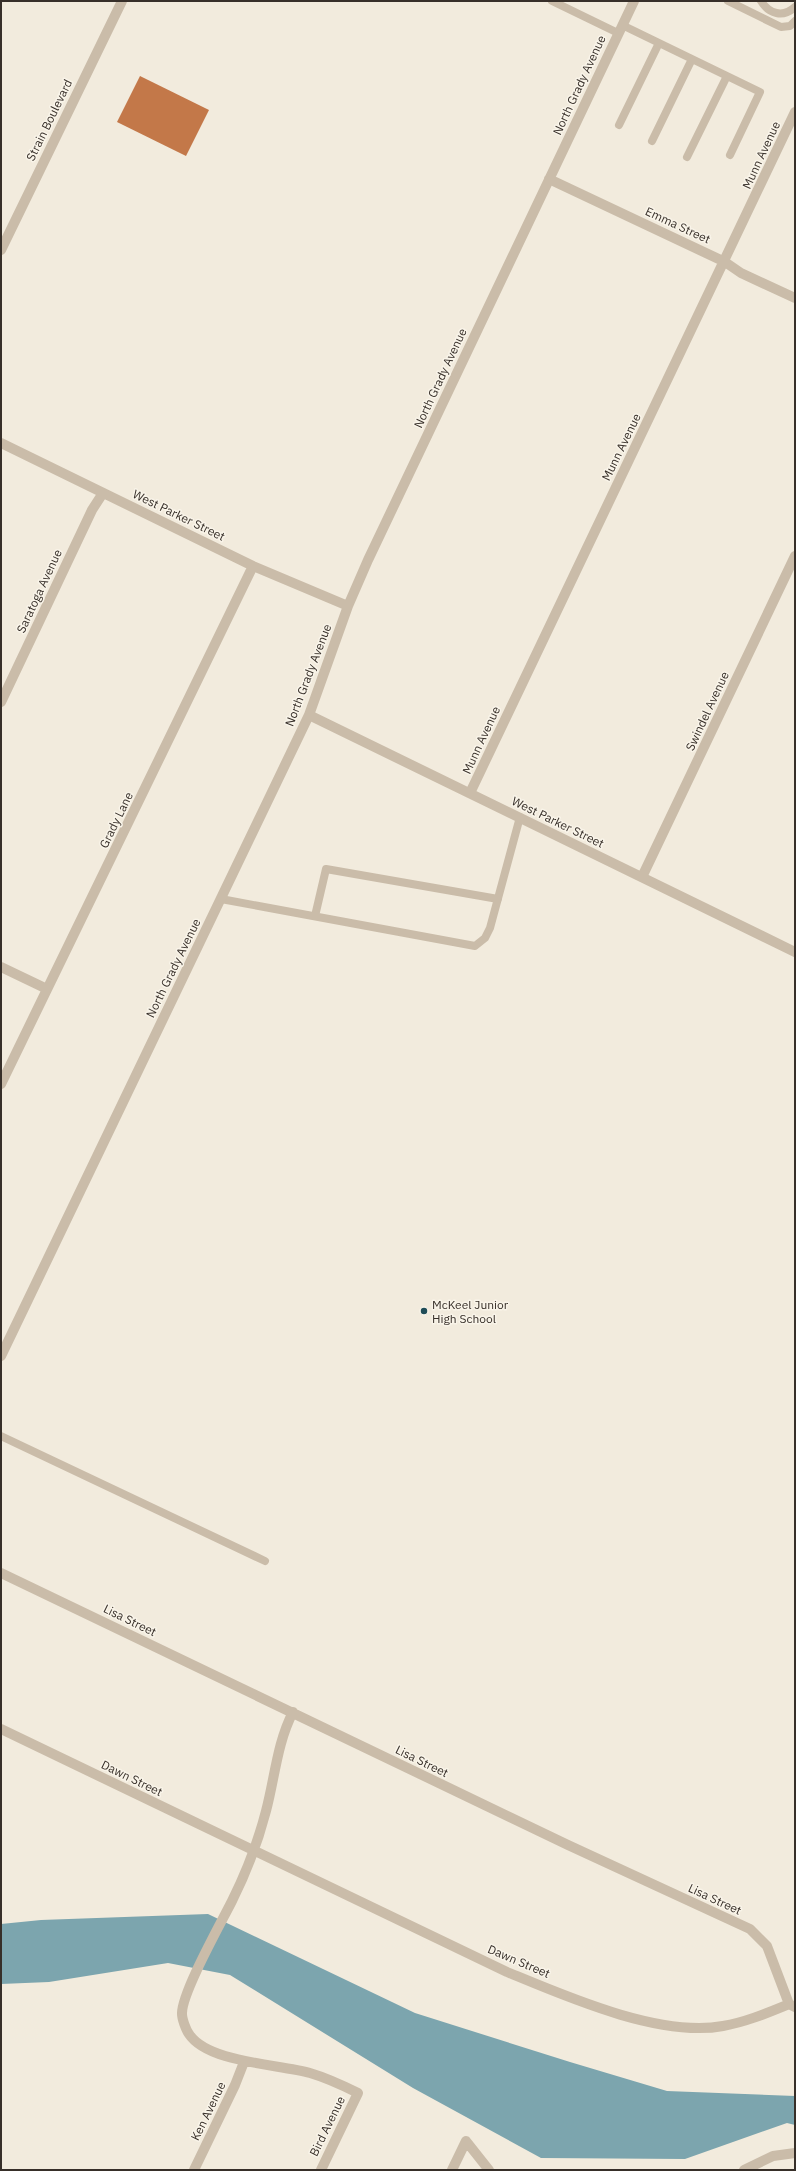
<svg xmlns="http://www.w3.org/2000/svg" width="796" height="2171" font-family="'IBM Plex Sans',sans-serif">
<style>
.water{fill:#7ca5ae}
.building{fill:#c37849}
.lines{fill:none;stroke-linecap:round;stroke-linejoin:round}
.service{stroke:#cabca9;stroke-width:8}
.minor{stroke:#cabca9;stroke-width:10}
.poi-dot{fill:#1f4c57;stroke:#f9f4e9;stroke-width:1.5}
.labels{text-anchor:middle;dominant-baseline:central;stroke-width:3;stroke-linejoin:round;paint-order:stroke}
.street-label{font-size:12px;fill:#372f29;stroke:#f9f4e9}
.poi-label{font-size:12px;fill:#372f29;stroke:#f9f4e9;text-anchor:start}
</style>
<rect width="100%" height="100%" fill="#f2ebdd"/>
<path class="water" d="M208,1914L415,2013L570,2062L667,2091L795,2096V2125L787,2123L685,2159L541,2158L413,2088L230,1975L168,1963L49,1982L1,1984V1924L41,1920Z"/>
<path class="building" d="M140,76L209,110L186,156L117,122Z"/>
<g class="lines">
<path class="service" d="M552,1L618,33
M728,1L781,27L790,26L795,21
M761,1C769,14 783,18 795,7
M622,25L760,92L730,155
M619,125L659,43
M652,141L692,59
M687,157L727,76
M221,899L475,946L485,938L490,928L520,817
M315,916L326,869L498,899
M1,1436L265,1561"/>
<path class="minor" d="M549,179L725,262L741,273L795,298
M1,250L122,1
M1,443L253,566L348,606
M1,702L92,510L103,493
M309,715L795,952
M470,793L795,112
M642,877L795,556
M1,967L47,989
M1,1084L253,566
M1,1356L309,715L348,606L368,560L634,1
M1,1573L568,1845L750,1929L767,1946L789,2004L795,2007
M293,1712C277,1743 275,1777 266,1811C258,1842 246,1873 232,1901C221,1923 181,1994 182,2014C182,2019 186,2030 189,2034C208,2063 279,2064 310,2073C327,2078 342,2085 358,2093L321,2170
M1,1729L507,1972C565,1996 660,2038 723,2026C746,2022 767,2013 789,2004
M194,2170L235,2085L244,2062
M452,2170L466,2141L489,2170
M744,2170L773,2156L795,2153"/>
</g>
<circle class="poi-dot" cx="424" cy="1311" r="4"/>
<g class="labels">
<g class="street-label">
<text transform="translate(579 85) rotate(-65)">North Grady Avenue</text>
<text transform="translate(49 120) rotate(-64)">Strain Boulevard</text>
<text transform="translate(761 155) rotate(-65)">Munn Avenue</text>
<text transform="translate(678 225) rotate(25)">Emma Street</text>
<text transform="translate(440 378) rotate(-65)">North Grady Avenue</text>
<text transform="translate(621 447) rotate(-64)">Munn Avenue</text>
<text transform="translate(179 515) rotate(26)">West Parker Street</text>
<text transform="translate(39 591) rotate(-65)">Saratoga Avenue</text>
<text transform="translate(308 675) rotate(-69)">North Grady Avenue</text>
<text transform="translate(707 711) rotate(-65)">Swindel Avenue</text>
<text transform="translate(481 740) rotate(-65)">Munn Avenue</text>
<text transform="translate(116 820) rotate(-64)">Grady Lane</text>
<text transform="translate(558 822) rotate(26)">West Parker Street</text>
<text transform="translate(173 968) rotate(-64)">North Grady Avenue</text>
<text transform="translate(130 1620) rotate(26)">Lisa Street</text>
<text transform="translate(422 1761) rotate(26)">Lisa Street</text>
<text transform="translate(132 1778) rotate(26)">Dawn Street</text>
<text transform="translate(715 1899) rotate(25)">Lisa Street</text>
<text transform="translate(519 1961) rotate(23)">Dawn Street</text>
<text transform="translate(208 2111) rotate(-64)">Ken Avenue</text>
<text transform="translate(327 2126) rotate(-64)">Bird Avenue</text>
</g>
<g class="poi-label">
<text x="432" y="1304">McKeel Junior<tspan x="432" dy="14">High School</tspan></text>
</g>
</g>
<rect width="796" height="2171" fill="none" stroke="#372f29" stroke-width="4"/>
</svg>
